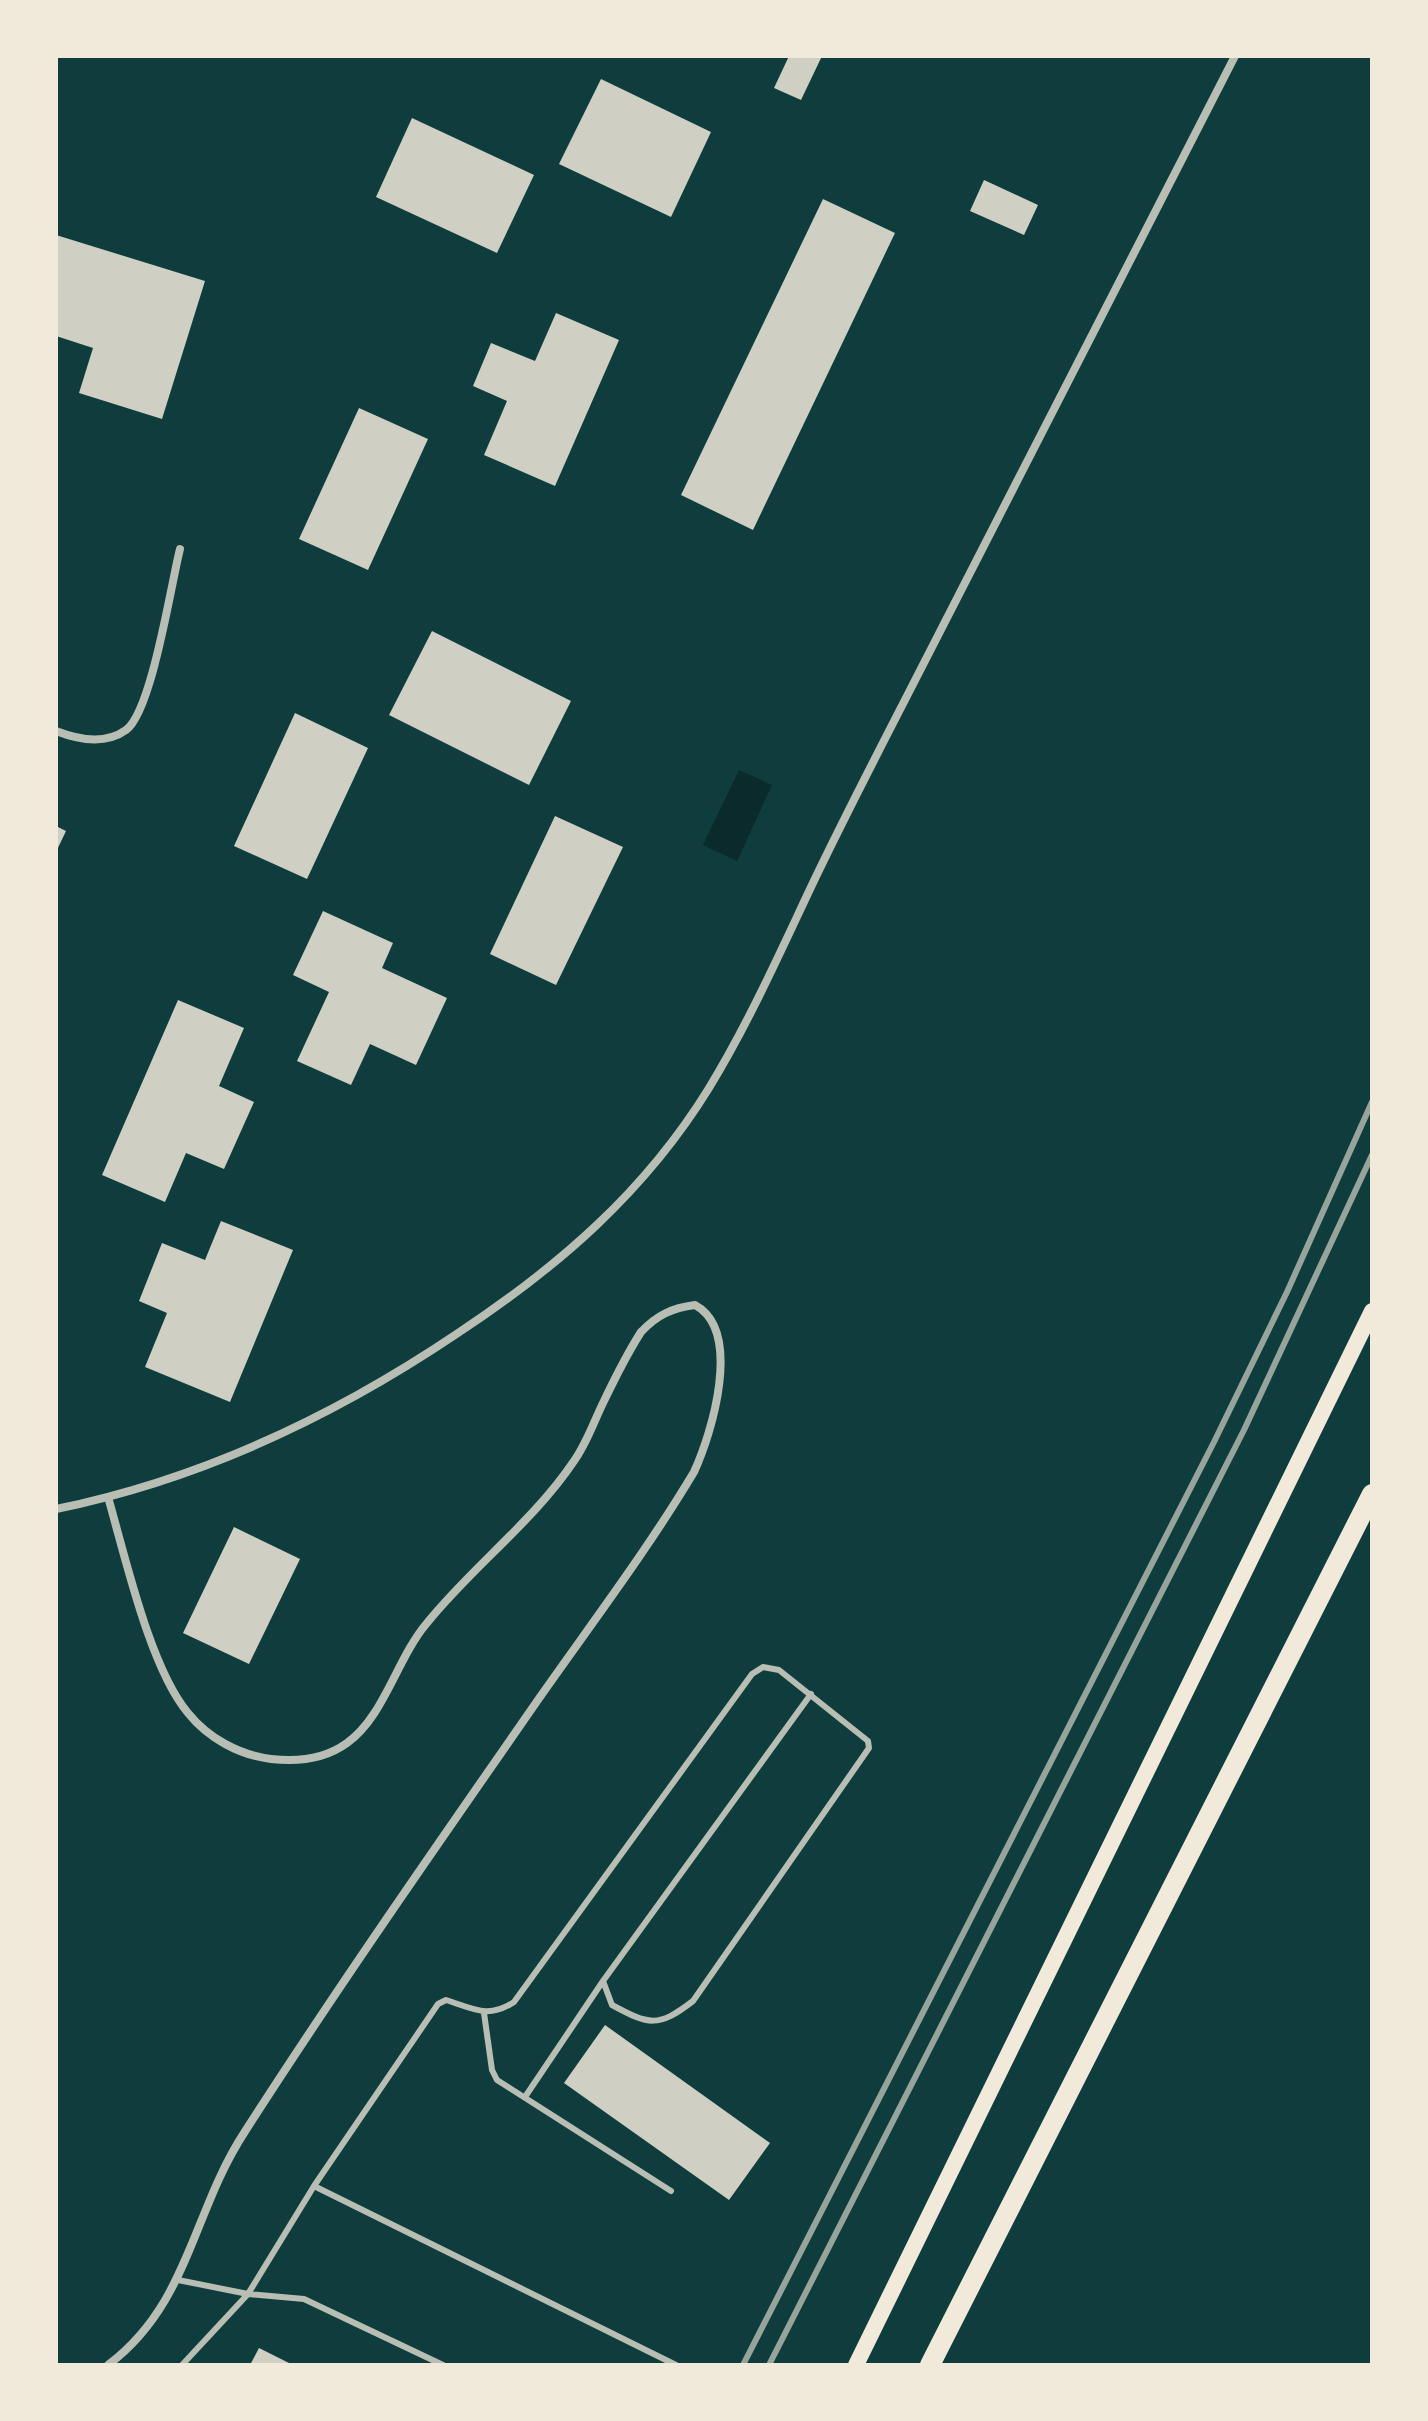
<svg xmlns="http://www.w3.org/2000/svg" width="1428" height="2421" font-family="'Archivo Narrow',sans-serif">
<style>
.water{fill:#0a2a2b}
.building{fill:#cfcfc3}
.lines{fill:none;stroke-linecap:round;stroke-linejoin:round}
.service{stroke:#b8beb3;stroke-width:6}
.minor{stroke:#b8beb3;stroke-width:8}
.secondary{stroke:#f1e9da;stroke-width:16}
.primary{stroke:#f1e9da;stroke-width:20}
.rail{stroke:#97a49c;stroke-width:6}
</style>
<rect width="100%" height="100%" fill="#0f3d3e"/>
<path class="water" d="M739,770L772,785L737,861L703,845Z"/>
<path class="building" d="M789,56H822L801,100L774,88Z
M601,79L711,132L671,217L559,164Z
M412,118L534,175L497,253L376,197Z
M984,180L1038,205L1024,235L970,211Z
M823,199L895,233L753,530L681,495Z
M56,235L205,281L162,419L79,393L93,348L56,336Z
M556,313L619,340L555,486L484,455L507,401L473,386L491,343L535,361Z
M359,408L428,439L368,570L299,539Z
M432,631L571,701L529,785L389,715Z
M295,713L368,748L307,879L234,846Z
M555,816L623,847L556,985L490,954Z
M56,826L66,831L56,852Z
M323,911L393,943L382,968L447,998L416,1065L370,1044L351,1085L297,1061L329,992L293,975Z
M178,1000L244,1028L219,1086L254,1102L224,1169L186,1153L165,1202L102,1175Z
M221,1221L293,1250L230,1402L145,1367L167,1313L139,1301L162,1243L205,1260Z
M234,1527L300,1559L249,1664L183,1633Z
M605,2025L770,2143L729,2200L564,2083Z
M259,2348L293,2365H250Z"/>
<g class="lines">
<path class="service" d="M484,2013L492,2070L497,2080L671,2191
M525,2097L603,1981L811,1694
M314,2186L438,2004L446,2000C474,2009 488,2019 514,2002L752,1674L763,1667L779,1670L868,1741L869,1748L693,2001C658,2028 649,2025 612,2005L603,1981
M178,2280L248,2294L304,2299L443,2365
M182,2365L248,2294L314,2186L676,2365"/>
<path class="minor" d="M56,731C79,740 105,745 126,730C152,711 171,584 180,549
M108,1497C125,1556 150,1668 188,1713C208,1738 239,1755 271,1759C297,1762 325,1759 347,1743C384,1717 397,1658 427,1623C473,1566 533,1522 574,1461C587,1443 594,1421 604,1401C615,1378 627,1354 641,1332C657,1315 672,1308 695,1305C743,1331 712,1433 694,1472C648,1549 592,1623 540,1697C440,1841 339,1985 244,2133C192,2213 189,2304 108,2365
M56,1509C202,1479 335,1416 458,1333C558,1267 645,1192 709,1088C748,1024 779,955 811,887C842,822 875,758 908,694C1017,481 1126,269 1235,56"/>
<path class="secondary" d="M856,2365L1372,1311"/>
<path class="primary" d="M930,2365L1372,1494"/>
<path class="rail" d="M743,2365L1214,1442L1287,1292L1372,1102
M769,2365L1244,1430L1372,1155"/>
</g>
<rect width="1428" height="2421" fill="none" stroke="#f1e9da" stroke-width="116"/>
</svg>
